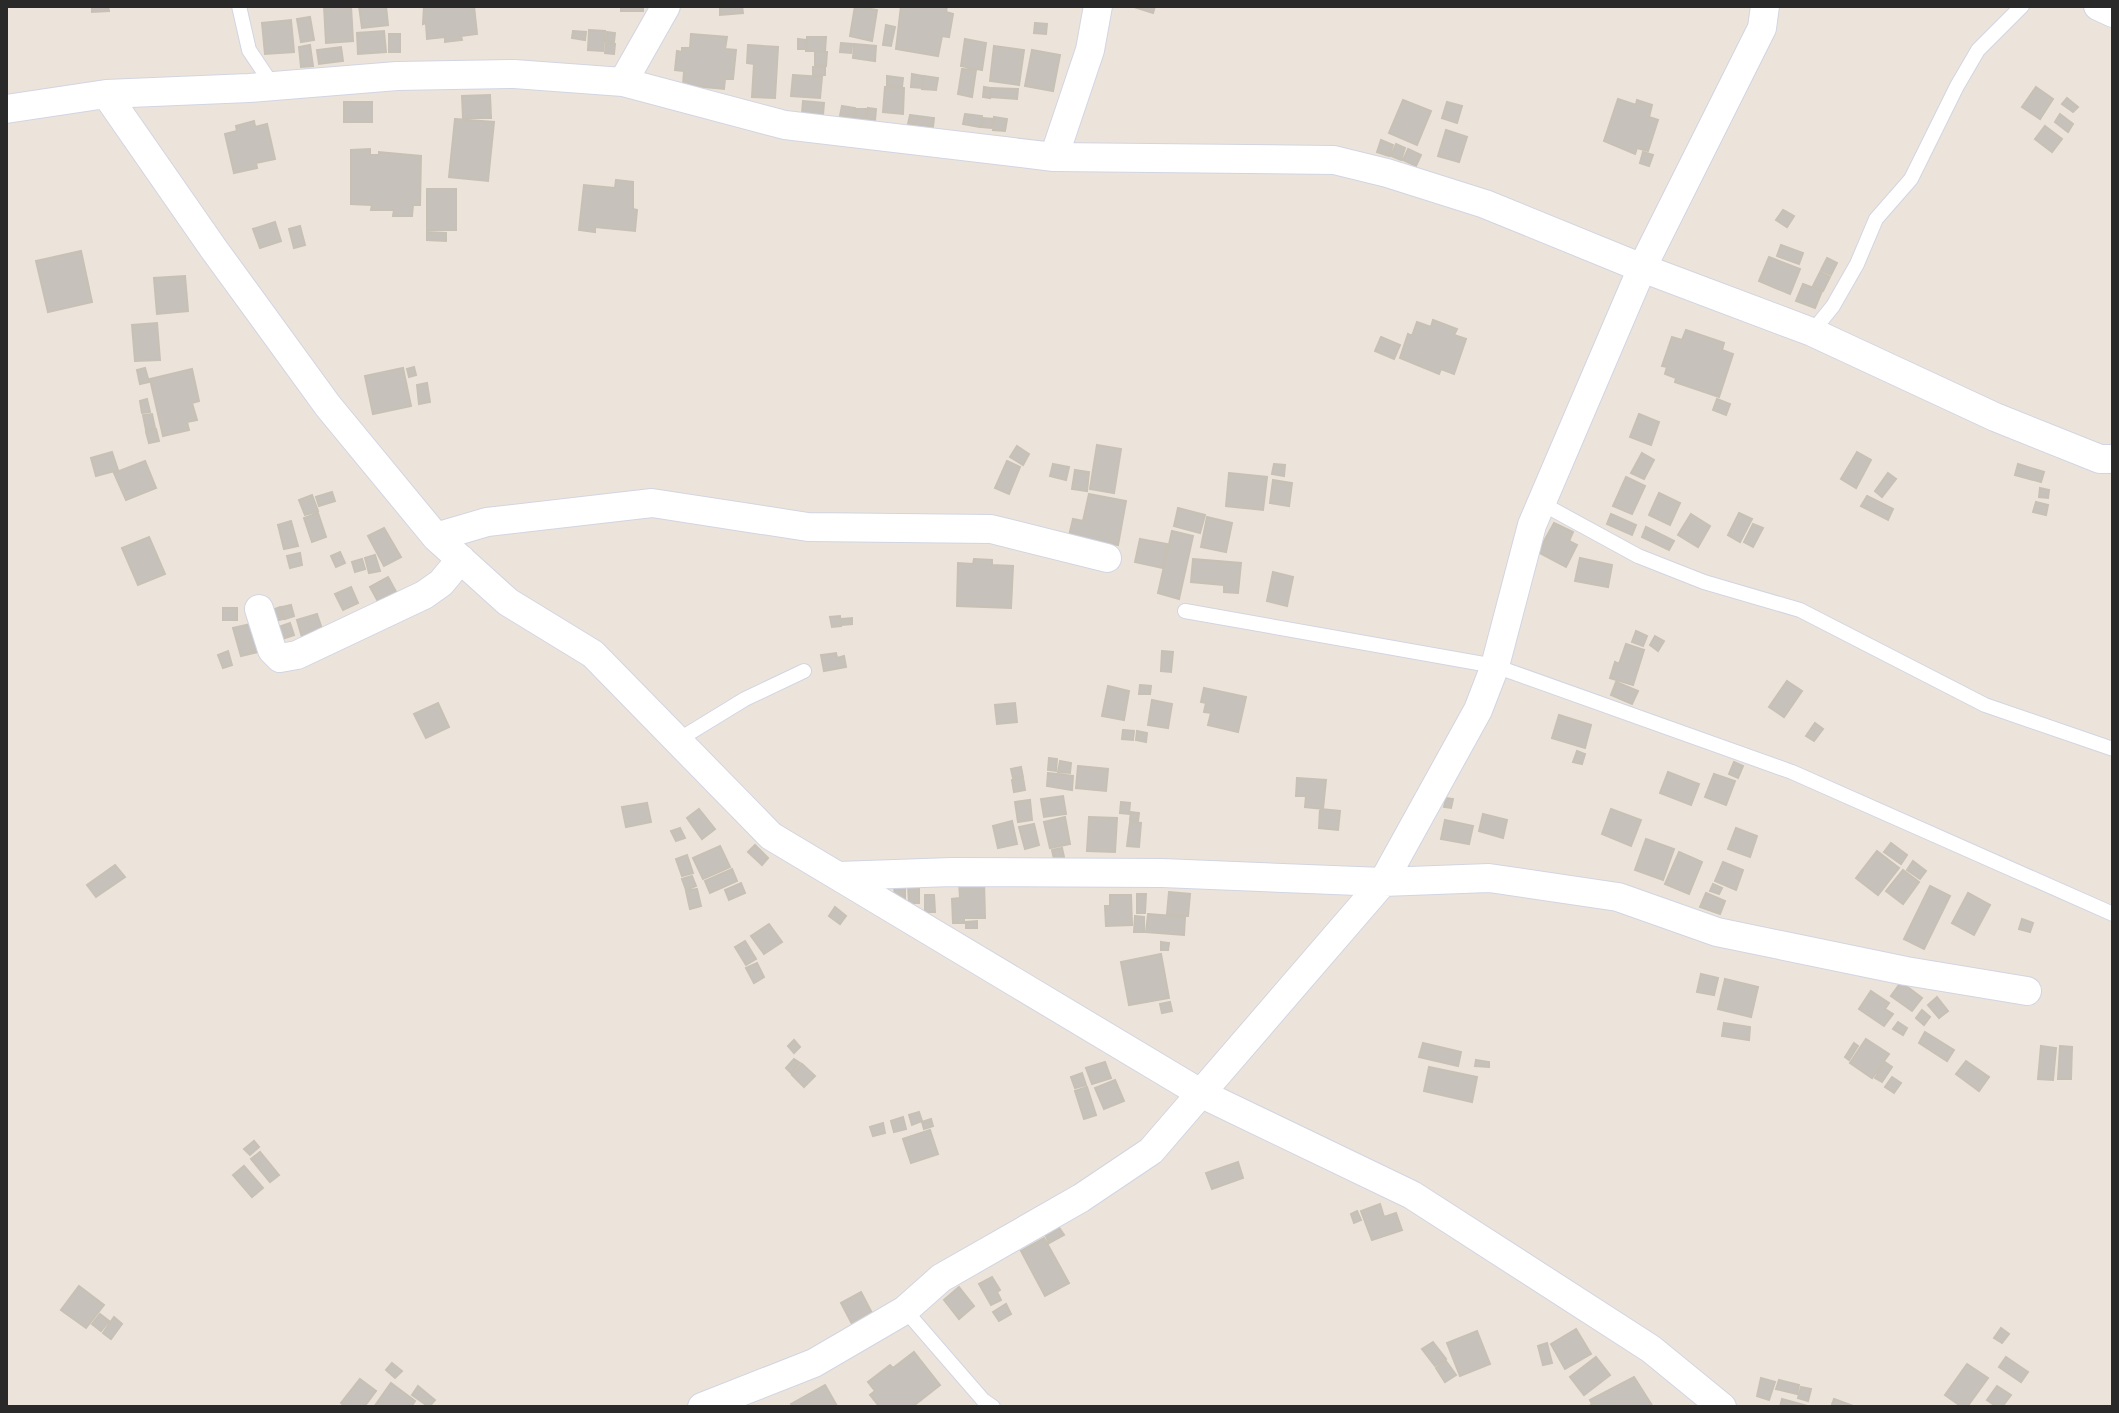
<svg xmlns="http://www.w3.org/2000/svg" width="2119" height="1413" font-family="Arial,sans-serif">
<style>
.building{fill:#c7c1bb;stroke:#c7c0b5;stroke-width:2}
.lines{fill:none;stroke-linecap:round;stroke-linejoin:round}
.service-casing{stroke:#d1d5e2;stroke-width:16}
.minor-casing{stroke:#d1d5e2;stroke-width:30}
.service{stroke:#fff;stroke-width:14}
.minor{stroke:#fff;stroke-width:28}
</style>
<rect width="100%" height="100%" fill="#ece4db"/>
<path class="building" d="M92,6H108L109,11L92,12Z
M324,6H351L353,41L326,43Z
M359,6H386L388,25L362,28Z
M424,6H474L477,34L461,36L462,40L445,42V37L427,39L426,23L423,24Z
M621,6H643V11H621Z
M720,6H742L743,13L720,15Z
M855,6L877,10L872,41L850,36Z
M901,6H947L946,12L953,14L949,37L942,36L938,56L896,49Z
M1131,6H1155L1153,13Z
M310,17L314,40L301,42L297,19Z
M291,20L294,52L265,54L262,23Z
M1035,23L1047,24L1046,34L1034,33Z
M886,25L895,27L891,46L883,45Z
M589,30L605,31L603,51L588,50Z
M384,31L386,52L358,54L357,33Z
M573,31L586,32L585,40L572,38Z
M607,32L615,33L614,42L606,41Z
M389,34H400V52H389Z
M691,34L727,37L725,49L736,50L733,79H725L724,89L683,85L684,71L675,70L677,51L682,52V48H690Z
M807,37H826L825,51H806Z
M798,39L805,40L806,49H798Z
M965,39L986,43L982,70L961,66Z
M606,43L615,44L614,54L605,53Z
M841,43L852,44L851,53L840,52Z
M854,44L876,46L875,61L853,58Z
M310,45L313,66L301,67L299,47Z
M748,45L778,47L775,98L752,97L754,64L747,63Z
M994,46L1024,50L1019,85L990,81Z
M341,47L343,61L319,64L317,50Z
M1032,50L1060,55L1053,91L1025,86Z
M815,51L827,52L826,66L815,65Z
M813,67H825V75H813Z
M962,69L976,70L972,97L958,94Z
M912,74L923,76L922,88L911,87Z
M793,75L822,77L820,98L791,96Z
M887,76L903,78L902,87L887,85Z
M924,76L938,78L936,90L922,89Z
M885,87L904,88L903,114L883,112Z
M984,87L991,88L990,98L983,97Z
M2036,87L2053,99L2040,119L2022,107Z
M991,88L1018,89L1017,99L991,97Z
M490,95L491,118H463L462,96Z
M2067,98L2078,107L2073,112L2062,104Z
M1618,99L1636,105L1637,100L1652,105L1649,117L1658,120L1648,151L1637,148L1635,154L1604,141Z
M1403,100L1431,111L1417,145L1389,133Z
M803,101L824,103L823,115L802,113Z
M344,102H372V122H344Z
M1447,102L1462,106L1457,123L1442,118Z
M842,106L855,108L854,118L840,116Z
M868,108L876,109L875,120L868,119Z
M856,109H866V119L856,118Z
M965,114L982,116L980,127L963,124Z
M2060,114L2073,124L2068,132L2055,122Z
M910,115L934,118L933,127L908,124Z
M994,117L1007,119L1005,131L993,130Z
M983,118L993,119L991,128L982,127Z
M455,119L494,122L488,181L449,177Z
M254,121L255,127L267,124L275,159L256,163L257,168L234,173L225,134L237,131L236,126Z
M2045,126L2062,139L2052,152L2035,139Z
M1446,130L1467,137L1459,162L1438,156Z
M1381,140L1393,145L1389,156L1377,152Z
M1396,144L1405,148L1401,160L1391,156Z
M370,149V155H379V152L421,156L420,205H413L412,216H393L394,210H371L372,205L351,204V150Z
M1408,149L1421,155L1416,166L1403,160Z
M1643,152L1653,155L1649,166L1640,163Z
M616,180L633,182V209L637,210L635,231L595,227V232L579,230L584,185L615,188Z
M427,189H456V230H427Z
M1783,210L1794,216L1787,227L1776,220Z
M275,222L281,241L260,248L253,229Z
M300,226L305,245L294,248L289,229Z
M427,232L446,233V241L427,240Z
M1781,245L1803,253L1799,264L1777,256Z
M81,251L92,302L48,312L36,261Z
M1769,257L1800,269L1790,294L1759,281Z
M1827,258L1837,263L1831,275L1821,270Z
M1820,272L1830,277L1823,291L1813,286Z
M185,276L188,311L157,314L154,278Z
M1803,284L1822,291L1815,308L1796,301Z
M1433,320L1457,329L1454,335L1466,339L1454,374L1441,369L1439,374L1400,358L1408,334L1412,336L1417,322L1431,327Z
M157,323L160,360L135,361L132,325Z
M1686,330L1724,343L1722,350L1733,354L1719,397L1675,382L1676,378L1665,374L1667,367L1662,366L1672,337L1682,340Z
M1381,337L1400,345L1394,359L1375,351Z
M414,367L416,375L409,377L407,369Z
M145,368L149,382L140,384L137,370Z
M403,368L411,406L373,414L365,376Z
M192,369L199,401L192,403L197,420L187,422L189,430L163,436L150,379Z
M427,383L430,402L419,404L417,385Z
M147,399L150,412L142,413L140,401Z
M1717,399L1730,404L1726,415L1713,410Z
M152,414L155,428L146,430L143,415Z
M1639,414L1659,422L1651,445L1630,437Z
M156,429L159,441L149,443L146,432Z
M1097,445L1121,449L1114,493L1090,489Z
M1017,446L1029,454L1023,465L1010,457Z
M112,452L118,470L96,476L91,458Z
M1857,452L1871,460L1856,488L1841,479Z
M1642,453L1654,460L1644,479L1631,473Z
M145,461L156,488L126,500L114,473Z
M1007,461L1020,467L1009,494L995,488Z
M1053,464L1069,467L1066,480L1050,476Z
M1274,464L1285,465L1284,476L1272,474Z
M2018,464L2044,472L2041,482L2015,475Z
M1075,470L1089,472L1087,491L1072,489Z
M1229,473L1267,477L1263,510L1226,506Z
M1888,473L1896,479L1882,497L1875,491Z
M1626,477L1645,486L1632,514L1613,506Z
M1273,480L1292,483L1289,506L1270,503Z
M2040,488L2049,490L2048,498L2039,497Z
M332,492L335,501L319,506L316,497Z
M1659,493L1680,503L1670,525L1649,515Z
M1089,494L1126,501L1118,545L1069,536L1073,519L1083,521Z
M312,495L318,511L305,515L299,500Z
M1867,496L1893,509L1888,520L1861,506Z
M2036,502L2048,505L2046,515L2033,512Z
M1178,508L1205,515L1200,533L1174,526Z
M318,513L326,537L312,542L304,518Z
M1739,513L1752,519L1740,542L1728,535Z
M1611,514L1636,525L1632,535L1607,524Z
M1691,514L1710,526L1698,547L1678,535Z
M1207,517L1232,523L1226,552L1201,547Z
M291,521L298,546L284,549L278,525Z
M1554,523L1573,532L1569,541L1577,545L1566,567L1538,552Z
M1753,524L1763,528L1753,547L1744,542Z
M1646,527L1674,541L1669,550L1642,537Z
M384,528L401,557L384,566L368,536Z
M1172,531L1193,536L1179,599L1158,593Z
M149,537L165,574L138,585L122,548Z
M1140,539L1167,544L1163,568L1135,562Z
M340,552L345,563L336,567L331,556Z
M300,553L302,565L290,568L287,556Z
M375,555L380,571L369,573L365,558Z
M1580,558L1612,565L1608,587L1575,581Z
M362,559L365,569L355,572L352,562Z
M974,559L992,560V565L1013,566L1011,608L957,606L958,563L973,564Z
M1193,559L1241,563L1238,593L1224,592V585L1191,582Z
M1273,572L1293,577L1287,606L1267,601Z
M388,577L400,599L382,609L370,587Z
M351,587L358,603L343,610L335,594Z
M291,605L294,616L285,619L282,607Z
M280,607L283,619L275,621L272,610Z
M223,608H237V620H223Z
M317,614L325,638L304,644L297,620Z
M840,616L841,626L832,627L830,617Z
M852,618V624L842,625V619Z
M259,622L266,650L241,656L233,628Z
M290,623L294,635L282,639L279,627Z
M1636,631L1647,636L1643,646L1632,642Z
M1655,636L1664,641L1658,651L1650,645Z
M1626,644L1644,650L1633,685L1610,678L1615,662L1619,664Z
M228,651L232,665L223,668L218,655Z
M1162,651L1173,652L1171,672L1161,671Z
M836,653L837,658L844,656L846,667L824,671L821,655Z
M1787,681L1802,691L1784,717L1769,707Z
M1616,682L1638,691L1632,704L1611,695Z
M1140,685L1151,686L1150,694H1139Z
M1108,686L1129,691L1124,720L1102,716Z
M1204,688L1246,697L1238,732L1208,725L1211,713L1204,712L1206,703L1201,702Z
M1152,700L1172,704L1168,728L1148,725Z
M438,703L449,727L426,738L414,714Z
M1015,703L1017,722L997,724L995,705Z
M1559,715L1591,725L1585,748L1552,738Z
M1815,723L1823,729L1814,741L1806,736Z
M1123,730L1134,731L1133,740L1122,739Z
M1137,731L1147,733L1146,742L1136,740Z
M1577,751L1585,754L1582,764L1573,762Z
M1049,758L1057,759L1056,771L1048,770Z
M1060,761L1071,763L1070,773L1058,772Z
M1734,762L1743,766L1738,778L1729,774Z
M1078,766L1108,769L1106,791L1076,788Z
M1021,767L1023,777L1013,778L1011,769Z
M1668,772L1699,784L1691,805L1660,793Z
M1048,773L1073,776L1072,790L1047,786Z
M1714,774L1735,781L1726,805L1705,797Z
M1023,778L1025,790L1014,792L1012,780Z
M1297,778L1326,780L1323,809L1305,807L1306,796H1296Z
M1063,796L1066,814L1044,817L1041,799Z
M1446,798L1453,799L1451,808L1444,807Z
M1030,800L1032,820L1018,822L1015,802Z
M1121,802L1130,803L1129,814L1120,813Z
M647,803L651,822L626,827L622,807Z
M699,809L715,829L702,839L687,818Z
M1320,809L1340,811L1338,830L1319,828Z
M1611,809L1641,820L1631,846L1602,834Z
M1131,812L1139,813L1138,821L1130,820Z
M1483,814L1507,820L1503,838L1479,831Z
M1065,817L1070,844L1050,848L1044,822Z
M1089,817L1117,818L1115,852L1087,851Z
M1445,820L1473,826L1469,844L1441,839Z
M1012,821L1017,844L998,848L993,826Z
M1130,822L1141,823L1139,847L1127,846Z
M1034,824L1039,845L1025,849L1019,827Z
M680,828L685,838L676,841L671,831Z
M1736,828L1757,836L1750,857L1728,849Z
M1646,839L1674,849L1663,880L1635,870Z
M1891,843L1907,855L1901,864L1884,852Z
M755,845L768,858L762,865L748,852Z
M720,846L730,867L703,879L693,858Z
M1062,848L1064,857L1054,859L1052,850Z
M1877,851L1899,868L1878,895L1856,878Z
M1679,852L1702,862L1689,894L1665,884Z
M687,855L693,873L682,876L676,859Z
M1913,861L1926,871L1920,879L1907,870Z
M1723,862L1743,870L1736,890L1715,881Z
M115,865L125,877L96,897L87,885Z
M732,869L737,881L710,893L705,881Z
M1903,870L1919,882L1903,904L1886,891Z
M692,876L696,886L686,890L682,879Z
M959,881H984L985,918H964V923H953L952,899L960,898Z
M741,883L745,893L729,900L725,890Z
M894,884H905V900H895Z
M1713,884L1722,888L1719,894L1710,891Z
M908,886H919V903H909Z
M1930,886L1950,896L1924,949L1904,939Z
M697,889L701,906L690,909L686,891Z
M1169,892L1190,894L1188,916L1167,914Z
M1706,893L1725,901L1720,914L1700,907Z
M1968,893L1990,905L1974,935L1952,923Z
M1137,894H1146L1145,913H1137Z
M925,895H934L935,912H925Z
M1110,895H1131L1132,925L1106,926L1105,906H1110Z
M835,907L846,916L840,924L829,916Z
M1148,914L1185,917L1184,935L1146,932Z
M1135,916L1144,917V932H1134Z
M2022,919L2033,923L2030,932L2019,929Z
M977,921V928H966V922Z
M769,924L782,942L764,954L751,936Z
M745,941L756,959L746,965L735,947Z
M1161,942L1169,943L1168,950H1161Z
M1161,954L1169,998L1129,1005L1121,962Z
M757,963L764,977L754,983L746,968Z
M1701,974L1718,978L1714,995L1697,992Z
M1725,979L1758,987L1751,1017L1718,1009Z
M1901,982L1922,998L1912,1011L1891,996Z
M1871,991L1889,1003L1885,1009L1893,1014L1884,1026L1859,1009Z
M1937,997L1948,1011L1939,1018L1928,1005Z
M1170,1002L1172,1011L1162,1013L1160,1004Z
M1922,1010L1930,1017L1924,1025L1916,1018Z
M1898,1022L1907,1028L1903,1035L1893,1029Z
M1724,1023L1750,1027L1749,1040L1722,1036Z
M1925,1032L1954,1050L1947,1061L1919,1043Z
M1866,1039L1889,1054L1872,1078L1850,1063Z
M794,1040L800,1047L794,1053L788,1046Z
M1423,1043L1461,1052L1458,1066L1419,1057Z
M1854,1043L1858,1046L1849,1060L1845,1057Z
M2041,1046L2056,1048L2053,1080L2038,1079Z
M2060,1046L2072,1047L2071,1079H2058Z
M794,1059L800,1063L791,1073L786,1068Z
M1476,1060L1489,1062V1067L1475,1066Z
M1966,1061L1989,1077L1979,1091L1956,1074Z
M1105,1062L1111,1078L1092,1084L1086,1068Z
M1885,1062L1892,1067L1882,1082L1875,1078Z
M802,1064L815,1076L804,1087L792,1075Z
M1429,1067L1477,1077L1472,1102L1424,1091Z
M1082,1073L1086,1085L1075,1088L1071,1077Z
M1892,1077L1901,1083L1894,1093L1885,1087Z
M1115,1080L1124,1101L1104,1109L1095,1088Z
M1087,1087L1096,1115L1084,1119L1075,1091Z
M919,1112L922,1121L912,1125L909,1115Z
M903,1117L906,1129L894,1132L891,1121Z
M931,1119L933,1126L924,1129L922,1122Z
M883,1123L885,1133L873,1136L870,1127Z
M930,1130L938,1154L911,1163L903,1139Z
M254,1141L259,1147L250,1155L244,1149Z
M260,1152L279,1175L270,1182L251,1159Z
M1238,1162L1243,1178L1212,1189L1206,1173Z
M244,1166L263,1188L252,1197L233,1175Z
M1380,1204L1384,1217L1396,1213L1402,1230L1372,1240L1361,1211Z
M1357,1211L1361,1220L1354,1223L1351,1214Z
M1058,1226L1064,1235L1049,1243L1045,1234Z
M1044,1238L1069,1283L1045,1296L1021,1251Z
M992,1277L1000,1290L997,1292L1001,1300L991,1305L979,1284Z
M79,1286L104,1305L86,1328L61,1310Z
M959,1287L974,1306L959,1319L944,1300Z
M861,1292L872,1313L852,1324L841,1303Z
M1006,1304L1011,1314L999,1321L993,1312Z
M100,1314L109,1321L101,1331L92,1324Z
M114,1317L122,1324L111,1339L103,1333Z
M2001,1328L2009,1334L2002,1343L1994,1338Z
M1576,1329L1591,1354L1565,1369L1551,1344Z
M1477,1331L1490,1364L1460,1376L1447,1343Z
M1433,1342L1446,1359L1435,1366L1422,1349Z
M1547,1343L1552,1363L1543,1365L1538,1346Z
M914,1352L940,1385L912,1407H877L879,1406L870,1395L875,1391L868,1382L890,1365L893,1368Z
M1596,1357L1610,1375L1584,1395L1570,1377Z
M2006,1357L2028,1372L2021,1382L1999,1367Z
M1446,1361L1456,1375L1445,1382L1436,1368Z
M392,1363L402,1371L395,1378L386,1370Z
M1967,1364L1988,1378L1967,1407H1962L1945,1395Z
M1634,1377L1653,1407H1588L1592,1404L1590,1400Z
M1761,1378L1775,1382L1769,1400L1757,1396Z
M360,1379L376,1391L364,1407H345L341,1403Z
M1779,1380L1799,1385L1797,1394L1776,1389Z
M391,1383L415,1401L411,1407H374Z
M825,1385L837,1406L793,1407L791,1404Z
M418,1386L435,1400L429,1407L412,1395Z
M1997,1386L2011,1395L2002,1407H1997L1987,1400Z
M1801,1387L1811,1389L1808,1401L1798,1398Z
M1782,1399L1811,1407H1780Z
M1834,1399L1853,1406L1852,1407H1831Z"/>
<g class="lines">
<g class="service-casing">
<path id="service" d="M239,6L249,50L273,86
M1812,332L1833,306L1857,264L1876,219L1911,179L1957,86L1978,50L2022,6
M1541,503L1638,556L1704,582L1800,610L1985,705L2113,749
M1185,611L1495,666L1792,772L2113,914
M678,740L745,699L804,671
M905,1310L983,1400L993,1407"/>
</g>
<g class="minor-casing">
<path id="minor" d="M2098,6L2113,13
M623,82L666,6
M106,94L213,248L328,406L436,537L508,602L593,654L771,836L1202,1094L1412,1195L1651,1349L1722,1407
M6,109L106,94L249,88L397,76L514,74L623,82L785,125L1054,157L1334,160L1387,173L1485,204L1642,268L1812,332L1995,417L2100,459H2113
M1054,157L1090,50L1098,6
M436,537L487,522L652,503L808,527L991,529L1107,558
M259,609L272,650L280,658L297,655L424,595L441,583L461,559
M838,876L952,872L1162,873L1383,882L1489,878L1618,897L1717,932L1906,971L2027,991
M702,1407L814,1363L905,1310L941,1278L1081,1198L1151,1151L1383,882L1478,710L1495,666L1532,525L1642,268L1762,28L1765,6"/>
</g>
<use href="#service" class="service"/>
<use href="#minor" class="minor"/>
</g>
<rect width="2119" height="1413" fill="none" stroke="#292929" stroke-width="16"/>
</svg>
